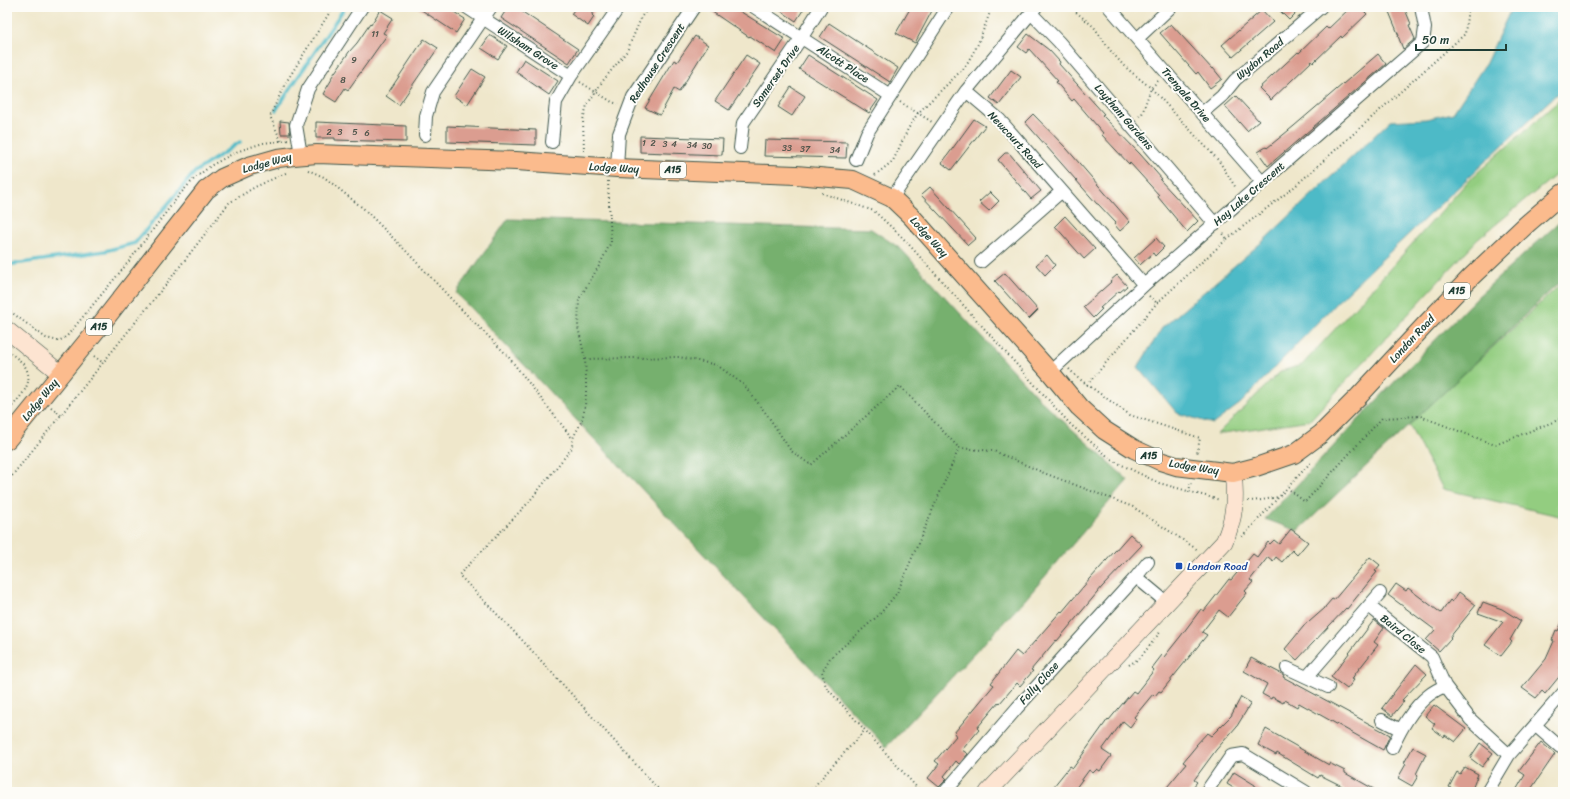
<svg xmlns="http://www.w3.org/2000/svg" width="1570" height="799" font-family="Sriracha,sans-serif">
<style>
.green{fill:#93cd80;stroke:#59855a}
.forest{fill:#76b06e;stroke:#4a7651}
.water{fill:#4dbac7;stroke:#367c7e}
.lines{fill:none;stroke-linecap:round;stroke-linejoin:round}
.stream{stroke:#4dbac7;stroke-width:3.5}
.building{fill:#db9d90}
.street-casing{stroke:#3e564b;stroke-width:14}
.secondary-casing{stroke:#3e564b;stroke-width:18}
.primary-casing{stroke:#3e564b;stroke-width:20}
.path{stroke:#3e564b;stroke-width:2;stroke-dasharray:1 3;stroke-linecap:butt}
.street{stroke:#fff;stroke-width:12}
.secondary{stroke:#fde4d1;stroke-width:17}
.primary{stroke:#fbbb8d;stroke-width:18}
.transit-dot{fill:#1a4fb4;stroke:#fdfcf7;stroke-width:1.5}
.labels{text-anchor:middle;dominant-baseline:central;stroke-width:4;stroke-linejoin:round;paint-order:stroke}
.number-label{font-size:9px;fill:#4e554b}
.shield{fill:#fdfcf7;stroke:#62766e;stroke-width:1}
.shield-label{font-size:10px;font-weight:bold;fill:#1f3d34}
.street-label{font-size:11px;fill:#1f3d34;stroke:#fdfcf7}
.transit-label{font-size:11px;fill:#164399;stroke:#fdfcf7;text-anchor:start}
</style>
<rect width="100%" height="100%" fill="#fdfcf7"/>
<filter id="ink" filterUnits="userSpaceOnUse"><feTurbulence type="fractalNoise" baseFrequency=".025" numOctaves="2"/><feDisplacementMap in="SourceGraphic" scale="8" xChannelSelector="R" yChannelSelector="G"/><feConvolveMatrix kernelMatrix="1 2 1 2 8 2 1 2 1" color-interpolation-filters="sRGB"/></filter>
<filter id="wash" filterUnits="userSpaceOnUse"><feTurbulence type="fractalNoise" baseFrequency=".012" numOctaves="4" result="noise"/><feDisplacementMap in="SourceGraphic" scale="16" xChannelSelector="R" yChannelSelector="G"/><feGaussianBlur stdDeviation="0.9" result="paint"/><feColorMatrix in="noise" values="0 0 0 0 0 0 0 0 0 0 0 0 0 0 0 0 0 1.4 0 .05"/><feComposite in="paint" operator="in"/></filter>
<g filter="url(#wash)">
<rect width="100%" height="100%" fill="#efe7cb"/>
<path class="green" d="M1563,97V169L1477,240L1310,420L1217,434L1281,371L1302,365L1387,272L1468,181Z
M1563,282V517L1443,489L1409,425Z"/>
<path class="forest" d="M508,219L871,229L901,249L1039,399L1128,480L1023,602L886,747L456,293Z
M1563,219V279L1298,531L1265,519L1376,401L1476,298Z"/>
<path class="water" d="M1514,7H1563V88L1337,302L1241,403L1213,424L1177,413L1138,367L1162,328L1262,242L1390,121L1426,119L1453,113L1486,63L1510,11Z"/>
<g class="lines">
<path class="stream" d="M276,110L345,7
M7,265L105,251L135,243L195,172L240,142"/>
</g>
<g id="blocks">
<path class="building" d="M417,7H446L465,19L456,33Z
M508,7H515L578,49L569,63L501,18Z
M576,7H597L592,15L594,17L588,26L571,14Z
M705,7H733L785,39L776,53L750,36L749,37Z
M775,7H805L796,21Z
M911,7H934L915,43L896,33Z
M1276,7H1302L1289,20Z
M1351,7H1360L1367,14L1342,38L1341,36L1313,63L1312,61L1271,100L1259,88L1298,52L1299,53L1326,27L1328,29Z
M1387,7H1404L1411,24L1409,25L1415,39L1403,49L1398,36H1399Z
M380,10L393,18L383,33L387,35L348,90L345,88L336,102L323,94L332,79L331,78L349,52L357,43L370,24L371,25Z
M1262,10L1273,22L1233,57L1222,45Z
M829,23L898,68L890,82L820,37Z
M1171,24L1212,69L1213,68L1222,79L1210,88L1198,72L1196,74L1160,33Z
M1028,34L1049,50L1060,62L1059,64L1104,114L1102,115L1140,154L1162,179L1160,180L1198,221L1187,232L1158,197L1159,195L1130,163L1129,164L1102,135L1103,133L1074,99L1072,101L1066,94L1056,82L1058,81L1029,49L1026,53L1018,47Z
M490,35L507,46L498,59L481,48Z
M695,36L708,45L679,92L674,89L660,115L645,108L674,60L677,62Z
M424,39L438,48L399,105L386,96Z
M1378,54L1386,64L1268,166L1258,152L1266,147L1267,148L1294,126Z
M746,55L760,64L729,110L715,101Z
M808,55L878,100L869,113L799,69Z
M524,59L558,81L549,95L516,72Z
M472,69L485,77L467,105L454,96Z
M1011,70L1021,77L999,105L990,98Z
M791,87L805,96L792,116L778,107Z
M1236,96L1259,121L1247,131L1225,106Z
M1033,114L1067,149L1130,222L1120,231L1114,224L1116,223L1098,204H1097L1025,122Z
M974,119L985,126L951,170L942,163Z
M280,121L289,122L290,134H281Z
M316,122L406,126V142L335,140V138H316Z
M447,126L536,130V145L447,142Z
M640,136L723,139L722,155L640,152Z
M765,140L847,142L846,158L764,156Z
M1005,153H1009L1041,191L1031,199L998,160Z
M930,187L976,238L968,245L921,195Z
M990,192L999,201L989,211L979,202Z
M1065,216L1095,249L1084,259L1055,226Z
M1156,238L1164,247L1155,256L1153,253L1140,265L1134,258Z
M1047,255L1055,265L1045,275L1036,265Z
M1005,273L1038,310L1029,319L995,281Z
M1117,275L1127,286L1120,292L1119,291L1100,308L1102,309L1093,318L1083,307L1111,282L1110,281Z
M1291,529L1308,542L1297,555L1292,550L1282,562L1276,557L1273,561L1268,557L1250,580L1253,582L1245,591L1247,593L1228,617L1219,610L1202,632L1207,635L1161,692L1159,691L1155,696L1153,694L1134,717L1136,719L1130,727L1123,721L1102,750L1111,756L1100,771L1097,769L1093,773L1089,770L1073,792H1049L1070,766L1073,768L1108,719L1109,720L1133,691L1136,693L1154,670L1152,668L1162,655L1164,657L1180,637L1201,609L1204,611L1229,579L1231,580L1253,554L1257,557L1268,542L1270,544L1274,540L1279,544Z
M1130,534L1142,545L1102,587L1057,641L1056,640L1031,670L1033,671L1020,686L1017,683L1000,703L999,702L977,728L979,730L962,750L968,754L959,764L956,761L944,776L947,779L939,787L928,778L939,764L935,761L956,736L954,733L994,685L991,683L1016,651L1022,656L1061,611L1062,612L1083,587Z
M1370,557L1380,565L1375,571L1377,572L1347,609L1346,608L1297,660L1285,649L1308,621L1309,622L1325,608V607L1332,599L1334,600Z
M1396,584L1406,591L1408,588L1441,613L1450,600L1452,602L1459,592L1476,605L1450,637L1451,638L1439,651L1426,640L1435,630L1388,595Z
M1483,602L1502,609L1521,621L1510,640L1512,642L1501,656L1485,645L1503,622L1478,613Z
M1374,620L1384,628L1374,642L1378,645L1355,674L1352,679L1354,680L1347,689L1331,677Z
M1563,620V658L1559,668L1563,672L1545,694L1542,691L1536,698L1522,688L1546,659L1554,641L1552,640L1556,630L1558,631Z
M1251,658L1284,675L1283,677L1390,735L1383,750L1299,703L1297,707L1285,700L1283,703L1272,697L1271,699L1262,694L1267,684L1244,671Z
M1416,664L1427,674L1402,700L1404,701L1392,716L1382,708Z
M1241,697L1251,703L1237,726L1216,750L1194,780L1197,782L1189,792H1163L1186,764L1183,762L1197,745H1196L1207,733L1211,736L1231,716Z
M1434,705L1466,729L1455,742L1445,735L1444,737L1432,728L1435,724L1425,716Z
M1266,729L1329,765V763L1345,771V773L1379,792H1348L1341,788L1342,786L1320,775L1318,778L1277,753L1276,755L1258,745Z
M1541,742L1555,754L1529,792H1515L1525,775L1519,771Z
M1480,743L1493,753L1482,767L1470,758Z
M1413,747L1426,754L1416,774L1418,776L1412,786L1398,778L1406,764L1404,763Z
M1465,767L1478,774L1471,792H1458L1449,787L1457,772L1460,774Z
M1234,772L1255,785V786L1264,792H1240L1227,784Z"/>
</g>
</g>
<g filter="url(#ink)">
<use href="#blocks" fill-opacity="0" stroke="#3e564b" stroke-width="1"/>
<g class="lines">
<g class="street-casing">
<path id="street" d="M466,7L571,76
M754,7L891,96
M1109,7L1263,183
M1031,13L1059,42L1215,224
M1137,39L1171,7
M966,91L999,119L1144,285
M1202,113L1222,96L1235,80L1321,7
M425,135L426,116L433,92L491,7
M552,142L556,102L571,76L619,7
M740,148L743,123L802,37L821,7
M301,155L296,125L308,89L362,7
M856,160L867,133L948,7
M617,168L619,134L633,97L694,7
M892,198L966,91L1036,7
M981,262L1062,191
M1050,372L1144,285L1423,42L1425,28L1421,7
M1136,577L1148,562
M1369,606L1432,657L1445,686L1470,719L1509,755
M1287,668L1328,687
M1307,677L1380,593
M1382,720L1401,730
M1536,726L1560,747
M1392,748C1401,729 1412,708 1429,695C1434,691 1440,688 1445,686
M945,792L1017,708L1136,577L1166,602
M1206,792L1231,756L1243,754L1306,792
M1487,792L1509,755L1563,693"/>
</g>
<g class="secondary-casing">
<path id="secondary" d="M7,330L61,374
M988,792L1224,542C1235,518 1236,498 1233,473"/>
</g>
<g class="primary-casing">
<path id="primary" d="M7,440L98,328L206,190L222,178L249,166L278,158L294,156L317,154L516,161L617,168L796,175L853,180L892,198L912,217L1050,372L1079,407L1104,430L1134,449L1160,461L1176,466L1233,473L1256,467L1294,454L1321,434L1359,396L1424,326L1471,277L1527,224L1563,193"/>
</g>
<path class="path" d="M1070,7L1094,27L1110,50L1124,66L1151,88L1219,161L1236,188
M1468,12L1472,7
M580,82L612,102L618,104
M900,102L932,122
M1139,116L1142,114L1151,88L1158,81
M281,141L270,116L285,84L333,7
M584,151L583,120L587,105L602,82L627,51L642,16L649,7
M308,170L324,177L364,209L407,252L454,302L507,355L572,438
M875,175L893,161L908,129L918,113L965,67L978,44L992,7
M608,181L611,242L599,266L579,299L578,327L585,359L679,357L717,365L744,385L768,416L791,451L811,465L900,386L959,448L994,451L1044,473L1133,507L1198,550
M822,193L874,211L903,238L1071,425L1112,460L1159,483L1220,500
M1227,239L1293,188L1465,34L1468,7
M1149,296L1157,303
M7,309L46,338L59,341L67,336L126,265L180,194L196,177L212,165L236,152L263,143L288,140
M94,356L103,363
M585,359C586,378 588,404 581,422C577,433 572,434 572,448L528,503L459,575L523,641L661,792
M1069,369L1078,378L1130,415L1200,438L1197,454
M1087,385L1157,303L1227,239L1222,232
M51,407L61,415
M7,412C18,399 37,383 24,365C20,360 14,356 9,352
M7,482L167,283L229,203L255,187L288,172
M1290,490L1305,502L1382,418L1420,416L1495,445L1563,418
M1189,492L1191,481
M1248,501L1262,500L1278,497
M1242,537L1312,461
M1129,665L1140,658L1161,631
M809,792L865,730
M921,792L826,687L822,672L830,658L880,614L897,593L959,448"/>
<use href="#street" class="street"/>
<use href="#secondary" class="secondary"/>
<use href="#primary" class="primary"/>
</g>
</g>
<rect class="transit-dot" x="1175" y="562" width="8" height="8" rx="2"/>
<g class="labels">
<g class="number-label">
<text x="375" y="34">11</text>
<text x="354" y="60">9</text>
<text x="343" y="80">8</text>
<text x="329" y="132">2</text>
<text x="340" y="132">3</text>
<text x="355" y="132">5</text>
<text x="367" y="133">6</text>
<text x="644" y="143">1</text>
<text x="653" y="143">2</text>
<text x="665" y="144">3</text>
<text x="674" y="144">4</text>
<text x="692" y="145">34</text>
<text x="707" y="146">30</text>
<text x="787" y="148">33</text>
<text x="805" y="149">37</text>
<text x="835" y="150">34</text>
</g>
<g class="shield">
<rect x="660" y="162" width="26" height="16" rx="3"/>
<rect x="1444" y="283" width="26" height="16" rx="3"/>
<rect x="86" y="319" width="26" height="16" rx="3"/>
<rect x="1136" y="448" width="26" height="16" rx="3"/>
</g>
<g class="shield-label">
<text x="673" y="170">A15</text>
<text x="1457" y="291">A15</text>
<text x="99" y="327">A15</text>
<text x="1149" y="456">A15</text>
</g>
<g class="street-label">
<text transform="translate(528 48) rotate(33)">Wilsham Grove</text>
<text transform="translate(1260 59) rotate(-40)">Wydon Road</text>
<text transform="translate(657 63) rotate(-57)">Redhouse Crescent</text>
<text transform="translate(843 64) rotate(33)">Alcott Place</text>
<text transform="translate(776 76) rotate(-55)">Somerset Drive</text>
<text transform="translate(1186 95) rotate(49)">Trengale Drive</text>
<text transform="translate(1124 117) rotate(49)">Laytham Gardens</text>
<text transform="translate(1015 140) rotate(47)">Newcourt Road</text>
<text transform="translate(267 163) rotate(-15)">Lodge Way</text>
<text transform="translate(614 168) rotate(3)">Lodge Way</text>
<text transform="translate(1249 194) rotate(-41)">Hay Lake Crescent</text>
<text transform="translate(929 237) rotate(48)">Lodge Way</text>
<text transform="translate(1412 339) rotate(-47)">London Road</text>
<text transform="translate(40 400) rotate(-51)">Lodge Way</text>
<text transform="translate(1194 467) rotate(9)">Lodge Way</text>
<text transform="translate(1403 634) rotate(39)">Baird Close</text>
<text transform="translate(1039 683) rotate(-48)">Folly Close</text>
</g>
<g class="transit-label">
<text x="1187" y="566">London Road</text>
</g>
</g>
<rect width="1570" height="799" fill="none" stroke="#fdfcf7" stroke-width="24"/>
<path d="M1416 44v6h90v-6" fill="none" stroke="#1f3d34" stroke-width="2"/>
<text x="1422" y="44" font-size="12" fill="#1f3d34" stroke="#fdfcf7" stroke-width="3" paint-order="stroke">50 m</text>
</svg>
